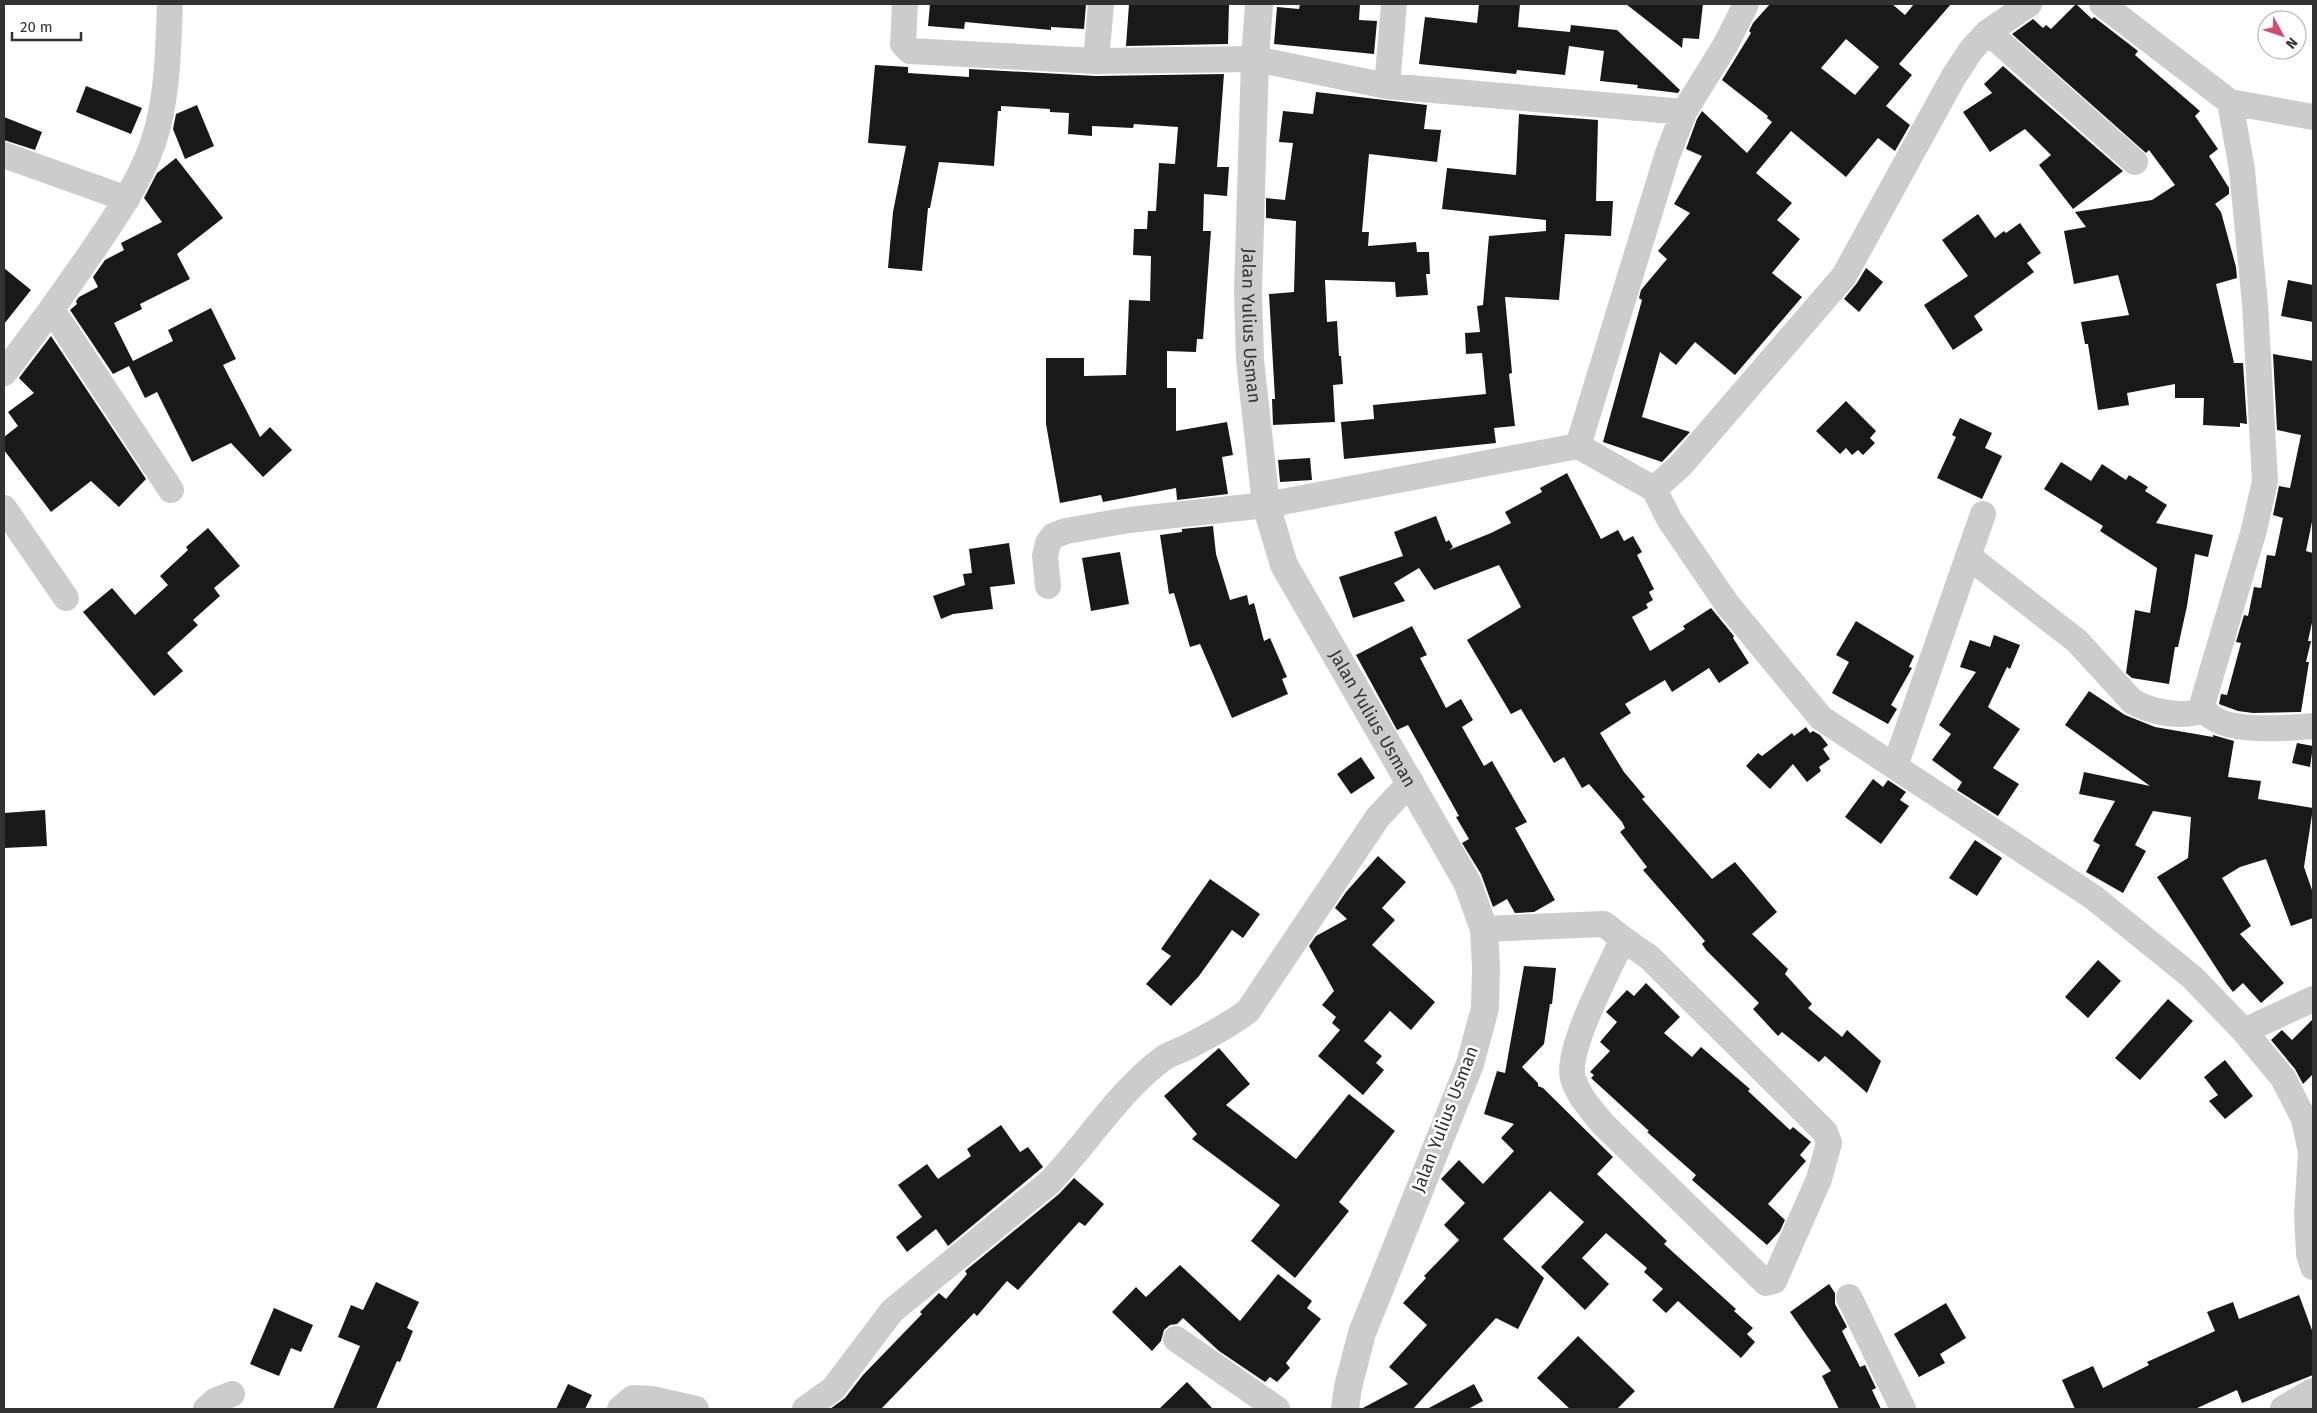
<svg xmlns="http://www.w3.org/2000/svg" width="2317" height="1413" font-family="'Fira Sans',sans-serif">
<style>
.building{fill:#191919;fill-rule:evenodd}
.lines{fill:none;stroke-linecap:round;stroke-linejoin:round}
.minor{stroke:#ccc;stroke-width:26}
.tertiary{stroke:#ccc;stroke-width:28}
.labels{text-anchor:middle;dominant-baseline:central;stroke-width:5;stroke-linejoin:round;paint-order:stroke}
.street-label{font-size:18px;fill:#323232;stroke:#fff}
</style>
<rect width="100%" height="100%" fill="#fff"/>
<path class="building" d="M930,4H1086L1084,29L1051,27V30L965,22L964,29L928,26Z
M1129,4H1229L1228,44L1126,46Z
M1300,4H1360L1359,20L1377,21L1374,54L1274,44L1277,7L1299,9Z
M1479,4H1520L1518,27L1570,32L1571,25L1617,30L1680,90L1678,93L1637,88L1638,85L1600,81L1604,51L1569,46L1565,75L1517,70L1516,74L1419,64L1425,17L1477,23Z
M1626,4H1703L1699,39L1683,38L1682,48Z
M1770,4H1892L1905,15L1914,4H1951L1899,64L1912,75L1886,106L1910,125L1895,151L1878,138L1846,177L1791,131L1756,173L1792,203L1777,220L1800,239L1772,273L1802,297L1735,375L1695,342L1676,365L1660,352L1642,417L1690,432L1662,462L1603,442L1642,300L1639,298L1641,290L1667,259L1658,251L1690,213L1674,204L1702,156L1686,149L1697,119L1702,111L1747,153L1772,122L1767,118L1768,116L1722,80L1751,33L1749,31L1753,23ZM1846,39L1879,67L1855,95L1821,68Z
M2076,4L2092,19L2094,17L2138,51L2135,55L2200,111L2195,116L2218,149L2209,156L2229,188V194L2215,204L2221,212L2236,267L2237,278L2216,284L2234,363H2243L2247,424L2240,423V427L2203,425L2204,398H2175V384L2127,393L2129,405L2098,410L2088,344H2085L2081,322L2129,315L2118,275L2074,284L2064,231L2086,227L2075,212L2152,200L2175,185L2149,150L2146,153L2012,34L2033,19L2043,28L2046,25L2051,29Z
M875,65L908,67V73L969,77V69L1096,76L1224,74L1217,167H1229L1227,196L1204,194L1203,231H1211L1203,339H1197L1196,352L1167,351V388H1176V431L1227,422L1233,455L1222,457L1228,494L1177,500L1176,488L1103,502L1101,495L1060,503L1046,424V358H1084V376L1126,375L1129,300L1150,301L1151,256L1133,255L1134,229H1147L1148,211H1156L1159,163L1175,164L1178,127L1134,124L1133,128L1092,126V136L1068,134L1069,113L1050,112V109L1001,106V111H998L994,166L939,162L930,208H928L922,271L888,268L893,212L906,146L868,143Z
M2003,66L2123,171L2073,209L2039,165L2051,155L2025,129L1990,152L1963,112L1992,93L1984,84Z
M86,86L142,108L131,134L76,112Z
M1316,92L1427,105L1424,129L1441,130L1437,162L1369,154L1362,232H1369L1368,246L1416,242L1417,252H1429L1430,274H1426L1428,295L1396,297L1395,282L1325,280L1327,322L1337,321L1339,356H1341L1343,384L1333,385L1335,422L1273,425L1272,399H1275L1269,294L1294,292L1296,221L1266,218V198L1285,200L1293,143L1279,142L1283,111L1313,114Z
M197,105L214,146L185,159L173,129L176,114Z
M1519,114L1598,120L1596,201H1613L1611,236L1565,234L1559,300L1505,297L1512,373L1509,374L1515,426L1494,428L1496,443L1344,459L1341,422L1374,419L1373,405L1486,394L1482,353L1466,354L1465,333L1480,332L1477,306L1483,305L1489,236L1546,231V220L1442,209L1447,168L1516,175Z
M4,117L42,132L35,150L4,140Z
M176,158L223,218L177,254L190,279L140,304L142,309L114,323L133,361L173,341L168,330L211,308L236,359L223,365L260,437L270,427L292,450L263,477L231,443L192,462L157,392L145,398L129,366L113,374L70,310L77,304L76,301L79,297L98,287L93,277L105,260L124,250L121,243L162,222L144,198L157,173Z
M1978,214L1995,238L2004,231L2006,233L2020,223L2041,253L2027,263L2034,272L1974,316L1983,330L1953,350L1924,305L1968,276L1942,240Z
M4,268L31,290L4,324Z
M1866,268L1883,282L1859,312L1844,299L1857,283Z
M2288,280L2313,285V322L2281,316Z
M51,336L146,479L119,507L91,481L51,512L4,450V437L18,426L8,412L34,393L19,378Z
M2273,354L2313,361V517L2306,551L2313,553V618L2308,641H2311L2306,662H2309L2301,712L2253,713L2238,711L2219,704L2221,694L2227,695L2241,643L2236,642L2244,615L2248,616L2254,587L2261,588L2267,555L2275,556L2283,518L2273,515L2279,486L2290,488L2301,435L2277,430Z
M1846,401L1876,431L1870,438L1875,443L1863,455L1858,450L1852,455L1846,448L1840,454L1816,431Z
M1960,418L1992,433L1985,448L2002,456L1982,499L1937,478L1956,437L1952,435Z
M1310,458L1312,480L1280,482L1278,460Z
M2061,462L2091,481L2102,464L2126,480L2129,475L2148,487L2145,491L2167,505L2156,523L2213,535L2208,557L2195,554L2187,606L2178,647H2175L2169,684L2132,678L2126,673L2135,610L2150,613L2157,568L2100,531L2103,526L2044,489Z
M1567,473L1601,539L1618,530L1624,541L1633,536L1642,552L1637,555L1654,589L1649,592L1653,600L1646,604L1648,608L1632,617L1650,651L1685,629L1683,626L1711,608L1734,636L1733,638L1749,663L1719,683L1709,668L1672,692L1665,680L1625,704L1631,713L1600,733L1624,772L1645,797L1642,799L1712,879L1735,862L1777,912L1752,934L1788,969L1785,974L1812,1004L1808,1008L1842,1037L1847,1030L1881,1061L1867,1093L1825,1056L1819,1062L1782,1032L1778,1036L1753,1009L1759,1003L1706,950L1702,944L1705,941L1643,870L1647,867L1620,832L1625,828L1622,822L1589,784L1582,788L1564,757L1554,763L1521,709L1511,714L1467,640L1521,607L1499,565L1434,590L1419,568L1394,583L1405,601L1353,618L1339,577L1403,556L1394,532L1436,516L1446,542L1449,540L1453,547L1449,550L1491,533L1511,523L1505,512L1542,492L1540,488Z
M1213,526L1216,554L1230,600L1247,595L1249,605L1254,603L1264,641L1270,638L1287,677L1282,679L1288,694L1232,718L1200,644L1190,647L1174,593L1169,594L1160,535L1182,532V529Z
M208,528L240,566L214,588L220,596L193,620L198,625L167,653L183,671L154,696L83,612L112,588L135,615L168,585L160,576L188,550L186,547Z
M1009,543L1015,584L990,587L993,609L953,614L941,619L933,596L965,585L963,574L972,573L969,549Z
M1120,552L1129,604L1091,611L1082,558Z
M1856,621L1914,656L1909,667L1912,668L1891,705L1897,709L1888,724L1832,693L1849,662L1836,655Z
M1412,626L1427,655L1420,658L1446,708L1461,699L1473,720L1462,727L1484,766L1492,761L1527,822L1515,828L1555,900L1534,912L1515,913L1507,899L1493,907L1481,874L1462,843L1469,839L1456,817L1459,816L1408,725L1397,730L1356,655Z
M1994,635L2020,645L2010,669L2007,667L1988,707L2020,729L1993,768L2019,784L1998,816L1957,790L1962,782L1932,760L1951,734L1939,725L1976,672L1960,667L1970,640L1990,647Z
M2089,691L2125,715L2155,727L2213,737V735L2234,741L2228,777L2261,781L2258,799L2313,808L2304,867L2313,893V918L2291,926L2266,859L2240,867L2222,878L2251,926L2240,934L2284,983L2261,1003L2243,983L2233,992L2226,983L2157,877L2188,858L2191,817L2153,811L2135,845L2146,851L2123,893L2086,872L2100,845L2093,841L2115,801L2079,794L2084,772L2150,786L2065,725Z
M1806,727L1810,733L1813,731L1820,735L1828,745L1823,749L1830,759L1819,767L1821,771L1807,782L1793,764L1770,789L1746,766L1758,753L1762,756L1792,733L1794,736Z
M2297,743L2313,746L2310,767L2292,763Z
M1361,757L1375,778L1351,794L1337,774Z
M1873,779L1883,787L1888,780L1906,792L1900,800L1909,806L1881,844L1845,817Z
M45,810L47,846L4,848V813Z
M1975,840L2002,858L1977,896L1949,878Z
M1378,856L1406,882L1382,908L1395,920L1372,945L1435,1002L1411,1030L1390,1011L1364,1041L1382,1056L1376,1063L1384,1070L1363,1095L1318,1056L1340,1030L1332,1023L1336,1017L1322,1005L1334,991L1309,946L1316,936L1347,919L1335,908L1346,892Z
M1210,879L1260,914L1243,938L1232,930L1199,976L1171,1006L1146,984L1171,956L1161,949Z
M2098,960L2121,981L2088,1018L2065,997Z
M1524,966L1556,968L1552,1004H1550L1544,1044L1522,1067L1538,1083V1086L1543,1088L1613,1157L1597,1174L1667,1241L1664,1244L1736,1309L1734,1311L1753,1328L1747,1334L1755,1342L1741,1358L1678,1301L1666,1313L1652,1300L1663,1289L1644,1272L1647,1268L1606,1233L1582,1258L1609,1284L1585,1310L1541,1267L1584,1222L1550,1191L1503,1239L1544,1278L1518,1329L1496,1318L1413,1409H1361L1408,1384L1389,1367L1427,1325L1403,1303L1426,1278L1424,1276L1459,1240L1444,1225L1465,1203L1441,1179L1459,1160L1483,1184L1514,1151L1501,1138L1514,1124L1484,1114L1497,1071L1505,1073Z
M1646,983L1680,1017L1664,1033L1692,1057L1701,1047L1750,1089L1748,1091L1790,1130L1793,1127L1811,1142L1800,1155L1806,1161L1768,1204L1785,1220L1780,1231L1767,1245L1692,1180L1696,1175L1647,1132L1649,1131L1591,1078L1594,1075L1590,1072L1610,1051L1600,1042L1617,1022L1606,1012L1627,990L1634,996Z
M2168,999L2193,1021L2140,1080L2115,1058Z
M2313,1019V1074L2303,1084L2295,1069L2271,1040L2282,1030L2292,1040Z
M1219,1048L1250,1084L1226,1105L1296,1159L1349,1094L1395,1131L1339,1202L1349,1211L1295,1278L1251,1241L1280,1205L1192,1139L1197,1134L1164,1096Z
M2225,1060L2253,1096L2225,1119L2209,1101L2218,1095L2204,1077Z
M1001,1125L1020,1152L1028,1147L1043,1167L948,1246L936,1229L907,1252L896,1237L922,1217L898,1185L927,1164L938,1179L971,1156L967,1149Z
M1074,1178L1104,1204L1085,1226L1079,1222L1018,1290L1007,1281L977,1316L974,1313L881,1409H830L845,1398L863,1375L922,1314L920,1312L939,1293L946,1299L967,1274L965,1271L1059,1194Z
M1180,1265L1240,1321L1278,1274L1312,1301L1307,1308L1321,1319L1286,1363L1290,1368L1277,1382L1270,1377L1265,1382L1219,1351L1183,1318L1177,1324L1170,1325L1164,1330L1161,1341L1152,1351L1112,1312L1136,1287L1146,1297Z
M376,1282L419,1302L407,1328L413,1331L400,1362L397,1361L376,1409H333L360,1346L338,1337L351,1305L363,1310Z
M1829,1284L1835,1293V1304L1847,1327L1842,1331L1860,1367L1865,1365L1876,1388L1872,1390L1881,1409H1839L1822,1376L1831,1371L1790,1312Z
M2299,1295L2313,1333V1375L2242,1403L2237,1390L2195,1409H2075L2062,1380L2093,1366L2103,1388L2149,1365L2147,1362L2215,1331L2207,1312L2233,1302L2239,1319Z
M1946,1303L1966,1338L1940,1354L1945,1363L1919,1377L1894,1334Z
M274,1308L313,1325L301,1352L291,1348L279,1376L250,1364Z
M1578,1336L1635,1391L1617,1409H1570L1537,1378Z
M1187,1382L1213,1409H1159Z
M568,1384L592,1395L585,1409H556Z
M1474,1384L1483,1401L1468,1409H1427Z"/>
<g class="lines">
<path class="minor" d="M905,4L903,44L910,51L1096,61L1255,59L1387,86L1684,112
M2102,4L2230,102L2313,117
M1988,32L2135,162
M1096,61L1101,4
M1387,86L1394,4
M2230,102L2242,170L2255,304L2265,481L2254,530L2202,705C2213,736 2288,728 2313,726
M4,155L127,199
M52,310L171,490
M4,373C34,334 63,294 91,253C115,218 139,183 153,143C168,99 168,50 170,4
M1578,446L1667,156L1684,112L1726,44L1746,4
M1654,489L1669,519L1727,604L1821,718L2093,897L2192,977L2244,1031L2283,1078L2304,1119L2311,1152L2307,1215L2309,1254L2313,1267
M4,508L66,598
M1968,556L2077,641L2132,701C2152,713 2182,718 2204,710
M1048,586L1045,556L1048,543L1053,536L1066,531L1129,520L1266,505L1578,446L1654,489L1681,465L1844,276L1954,76L1972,49L1988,32L2029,4
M1895,766L1983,514
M1484,929L1604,924L1623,939
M1623,939L1649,957L1825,1132L1829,1143L1819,1179L1774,1281L1766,1283L1602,1123C1591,1109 1578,1096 1573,1078C1565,1050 1610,967 1623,939Z
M2244,1031L2313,999
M1849,1297L1903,1409
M1176,1339L1277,1409
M206,1409L215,1401L232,1394
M620,1409L633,1398L652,1399L696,1409
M805,1409L833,1389L892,1311L1050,1182C1088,1142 1117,1094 1161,1060C1168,1054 1177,1052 1185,1048C1207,1037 1228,1026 1248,1011L1378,817L1411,782"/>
<g class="tertiary">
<path id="s1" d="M1259,4L1255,59L1248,292L1250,360L1266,505L1284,565L1467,882L1484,929L1486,967L1485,1008L1470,1064L1362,1333L1348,1387L1345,1409"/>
<path d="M2284,1409L2313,1392"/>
</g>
</g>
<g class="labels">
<g class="street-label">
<text stroke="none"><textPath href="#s1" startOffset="322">Jalan Yulius Usman</textPath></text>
<text stroke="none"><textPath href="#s1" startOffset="742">Jalan Yulius Usman</textPath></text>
<text transform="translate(1445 1119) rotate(-69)">Jalan Yulius Usman</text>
</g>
</g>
<rect width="2317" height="1413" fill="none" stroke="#323232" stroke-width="10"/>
<g transform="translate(2282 35) rotate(130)"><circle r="24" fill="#ffffff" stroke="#adadad"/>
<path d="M0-4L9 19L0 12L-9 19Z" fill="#d14b72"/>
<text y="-8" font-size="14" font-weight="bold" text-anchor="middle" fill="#323232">N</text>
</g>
<path d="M12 32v8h69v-8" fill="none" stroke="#323232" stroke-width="2.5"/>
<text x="20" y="32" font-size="15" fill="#323232" stroke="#ffffff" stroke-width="4" paint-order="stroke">20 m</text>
</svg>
